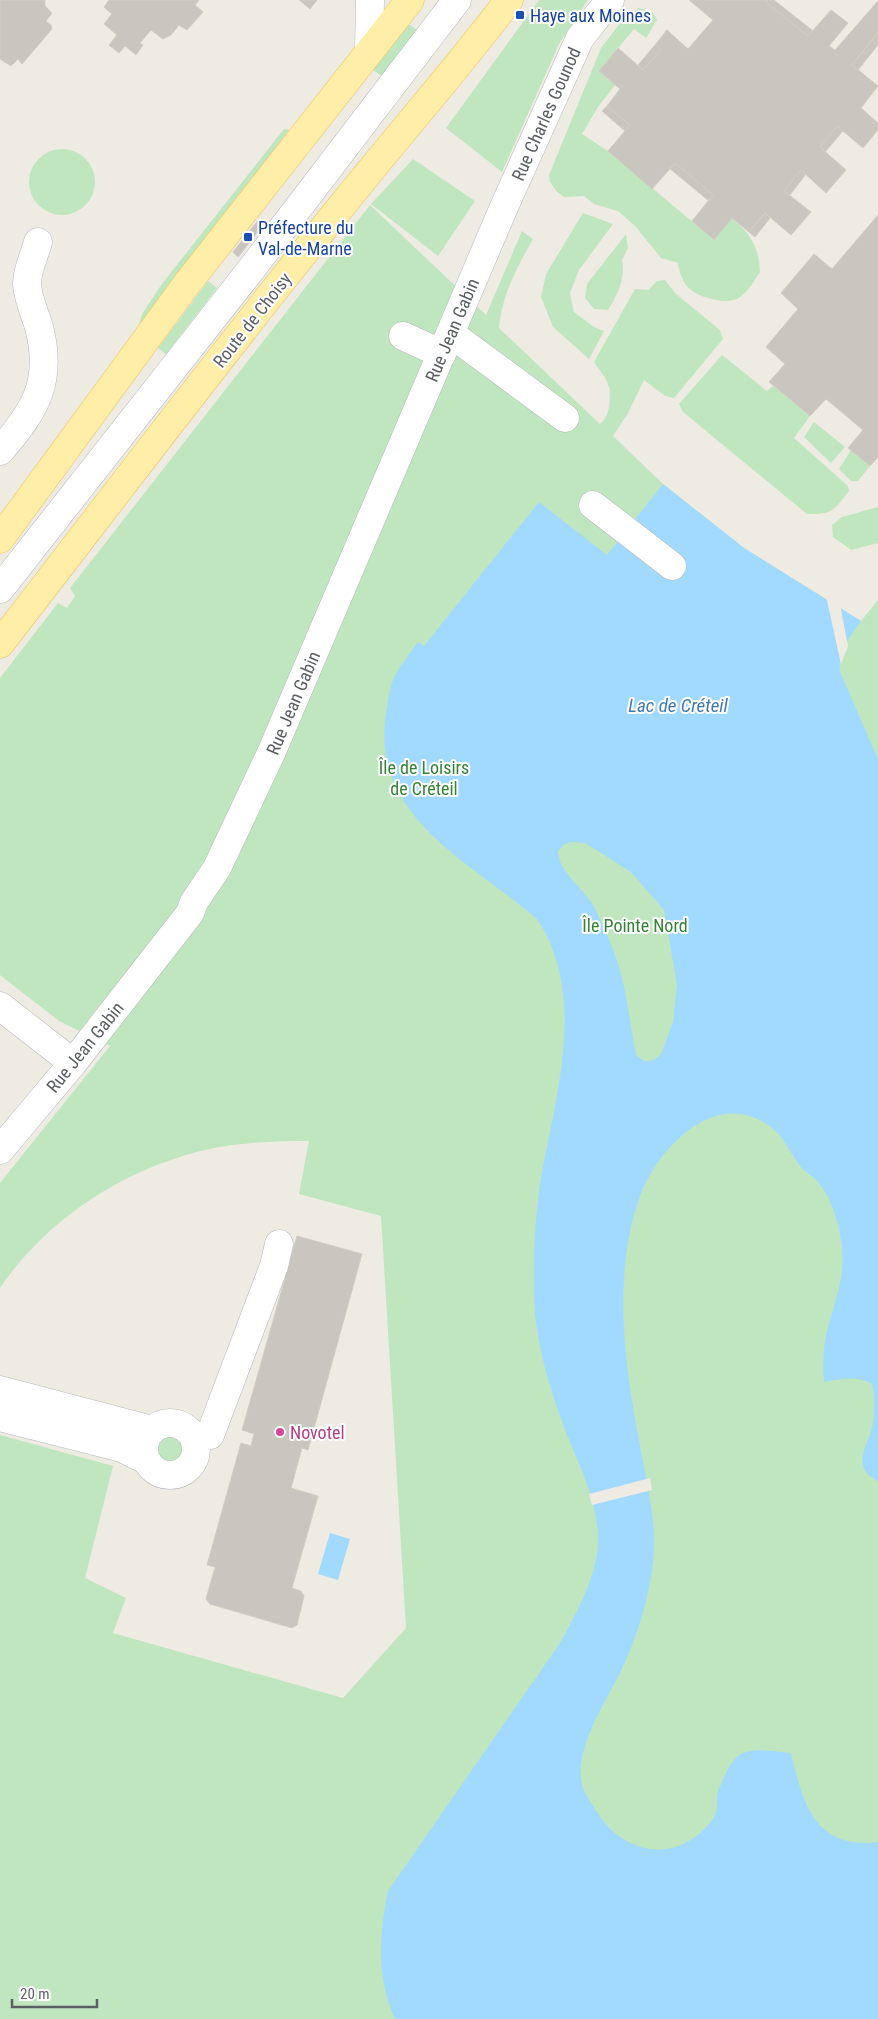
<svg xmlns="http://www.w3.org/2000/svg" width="878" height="2019" font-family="'Roboto Condensed',sans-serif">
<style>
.green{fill:#c0e6bf}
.water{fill:#a2d9ff;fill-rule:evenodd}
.pier{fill:#eeebe3}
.building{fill:#c9c6c0;stroke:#d3cdc1}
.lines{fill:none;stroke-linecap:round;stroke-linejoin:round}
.minor-casing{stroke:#b6b9bd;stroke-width:29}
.major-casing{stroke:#f2c258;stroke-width:29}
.minor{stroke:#fff;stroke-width:28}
.major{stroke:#ffeea7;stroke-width:28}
.transit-dot{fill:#1a4fb4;stroke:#fff;stroke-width:2}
.hotel-dot{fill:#d1479c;stroke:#fff;stroke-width:2}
.labels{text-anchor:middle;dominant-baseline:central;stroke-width:4;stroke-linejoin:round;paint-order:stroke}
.transit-label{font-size:18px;fill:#164399;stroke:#fff;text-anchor:start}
.street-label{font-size:18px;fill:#5b5f64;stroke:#fff}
.park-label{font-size:18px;fill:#338335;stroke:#fff}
.hotel-label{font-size:18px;fill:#b23c85;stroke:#fff;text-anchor:start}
.water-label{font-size:19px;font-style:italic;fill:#3e7ab2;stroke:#fff}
</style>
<rect width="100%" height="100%" fill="#eeebe3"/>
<path class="green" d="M539,0H588L559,44L502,172L446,128Z
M639,8L653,12L657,20L646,38L634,29L599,71L615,85L598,107L582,134L608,151L713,239L732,218C751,234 759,247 760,272C754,281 749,291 740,297C735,301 724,302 717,300C694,296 681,287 678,263L661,258L635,226L618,211L594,204L584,196L564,197L556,191L550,182L549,175L601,48L624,18Z
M407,23L417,30L382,76L371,69Z
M284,129L289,130L138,329L142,314L161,285Z
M29 182a33 33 0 1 1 66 0a33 33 0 1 1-66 0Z
M413,159L475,201L438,256L371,204Z
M370,205L486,315L522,231L533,239C517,267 502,295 499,328L600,424C610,417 611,398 609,387C607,379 599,369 594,362L635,289L648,290L657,281L665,280L675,293L720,330L723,339L674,398L665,396L644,380L628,413L613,436L663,484L744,548L861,621L878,600V2019H0V1435L113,1466L85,1578L126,1598L113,1633L343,1698L406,1628L381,1216L299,1194L309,1141C278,1141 246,1142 214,1148C130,1165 48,1217 0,1288V1183L110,1046L59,1021L0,975V678L58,603L67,608L75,596L70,588Z
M583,213L613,224L579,270L570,293L574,312L594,327L604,331L589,359L553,327L541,297L546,274Z
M626,234L628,248L622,260C626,277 617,296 608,310L594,309L585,298L587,284Z
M208,281L217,288L166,354L158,348Z
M722,355L767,391L773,386L810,416L794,438L848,486L849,491C834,510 833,515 807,514L683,412L679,404Z
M814,422L845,447L831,463L804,437Z
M851,450L870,466L858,481H851L839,469Z
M878,507V543L851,550L833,537L832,525L842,517Z
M153 1448a19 19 0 1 1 38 0a19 19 0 1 1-38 0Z"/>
<path class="water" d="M663,484L744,548L861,621C850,637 837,652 840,672L878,759V1481C848,1466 870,1444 873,1423C875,1409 875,1397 872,1384C857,1375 840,1379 824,1382C823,1369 823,1354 825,1341C832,1303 849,1277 840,1235C837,1218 831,1198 820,1185C815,1177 806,1173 800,1166C790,1153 785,1138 772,1128C717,1084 656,1149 639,1199C613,1274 624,1360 638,1435C645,1478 658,1520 653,1563C649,1596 639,1631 625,1662C611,1695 570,1751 583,1788C585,1794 590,1800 593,1806C599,1816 609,1830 619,1836C646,1855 676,1854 700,1833C707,1827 713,1821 716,1812C718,1805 716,1798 718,1792C722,1781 730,1762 738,1756C753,1746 775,1752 791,1753C803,1804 815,1850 878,1842V2019H395C376,1978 379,1934 388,1891L562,1640C578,1609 599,1573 598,1537C597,1500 581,1470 568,1437C550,1392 534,1338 534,1290C533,1255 535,1219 540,1184C554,1100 589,997 537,919C472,862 370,818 386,714C388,703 389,690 393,680C398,667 410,654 418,642L424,646L539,502L607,555ZM571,842L585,843L631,872L664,910L677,985L673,1022L661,1054L654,1060L644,1061L636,1055C629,1020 626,980 612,947C606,933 600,918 593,905C582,886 560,874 558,852L563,845Z
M330,1533L350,1539L338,1580L318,1574Z"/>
<path class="pier" d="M826,596L840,605L848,646L841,664Z
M650,1478L652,1490L592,1505L589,1494Z"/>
<path class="building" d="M0,0H45V6L52,13L46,21L51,25L52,29L22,64L18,59L11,66L0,59Z
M109,0H199L195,5L203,12L187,30L179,25L171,35L163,39L151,30L140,43L143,45L136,55L125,46L119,53L109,45L117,35L104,24L112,14L104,7Z
M299,0H317L310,9Z
M689,0H768L766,2L808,36L831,10L848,23L829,46L835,50L878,1V32L852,65L878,86L861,108L878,123V130L863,148L837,126L820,147L846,170L826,193L801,170L784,191L811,212L791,235L765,213L749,232L732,218L714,240L692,221L713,195L675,163L652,189L608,151L630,125L607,106L620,89L599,71L618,48L643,70L661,50L655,45L667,30L688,49L713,20Z
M768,0H774L813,31L808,36L766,2Z
M878,32V45L858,70L852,65Z
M655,45L661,50L643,70L638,65Z
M607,106L630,125L625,131L602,111Z
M837,126L843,131L825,152L820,147Z
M675,163L713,195L709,201L669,168Z
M801,170L806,174L790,195L784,191Z
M765,213L770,218L755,237L749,232Z
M878,215V457L870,466L848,448L863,430L826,399L810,416L769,382L785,364L766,347L798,309L781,293L814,254L832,269Z
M259,219L265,223L238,257L233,252Z
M297,1236L362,1254L308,1450L302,1448L291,1488L318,1496L292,1588L301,1591L304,1596L297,1625L292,1628L210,1604L206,1599L215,1567L207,1565L241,1443L251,1446L254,1434L242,1430Z"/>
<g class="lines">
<g class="minor-casing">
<path id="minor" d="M369,51L370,0
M451,334L565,418
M403,336L442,354
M0,451C36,410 53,381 39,327C35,314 27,296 27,283C27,270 35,254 38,242
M593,505L672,566
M0,589L253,267L457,0
M0,1006L73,1063
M0,1150L73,1063L190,913L194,902L217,868L272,751L504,207L580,38L610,0
M0,1390L152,1430
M0,1417L122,1448L146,1460
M144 1449a26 26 0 1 1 52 0a26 26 0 1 1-52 0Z
M193,1436L210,1435L274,1266L279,1244"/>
</g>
<g class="major-casing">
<path id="major" d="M0,539L186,285L410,0
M0,644C113,498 224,351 340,208C396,138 455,71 509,0"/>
</g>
<use href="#minor" class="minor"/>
<use href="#major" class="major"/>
</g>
<g class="transit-dot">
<rect x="515" y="10" width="10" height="10" rx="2.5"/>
<rect x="243" y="232" width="10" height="10" rx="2.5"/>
</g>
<circle class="hotel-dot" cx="280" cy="1432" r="5"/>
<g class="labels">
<g class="transit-label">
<text x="530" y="15">Haye aux Moines</text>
<text x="258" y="227">Préfecture du<tspan x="258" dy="21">Val-de-Marne</tspan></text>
</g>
<g class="street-label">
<text transform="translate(546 114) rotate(-66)">Rue Charles Gounod</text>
<text transform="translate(252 320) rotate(-52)">Route de Choisy</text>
<text transform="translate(452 330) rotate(-67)">Rue Jean Gabin</text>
<text transform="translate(293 703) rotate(-67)">Rue Jean Gabin</text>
<text transform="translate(85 1047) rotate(-51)">Rue Jean Gabin</text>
</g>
<g class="park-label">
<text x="424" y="767">Île de Loisirs<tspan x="424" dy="21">de Créteil</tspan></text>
<text x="635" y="925">Île Pointe Nord</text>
</g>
<g class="hotel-label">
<text x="290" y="1432">Novotel</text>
</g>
<g class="water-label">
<text x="678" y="705">Lac de Créteil</text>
</g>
</g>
<path d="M12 1999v8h85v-8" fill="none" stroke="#5b5f64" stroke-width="2.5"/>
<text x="20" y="1999" font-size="15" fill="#5b5f64" stroke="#ffffff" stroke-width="4" paint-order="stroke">20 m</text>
</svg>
